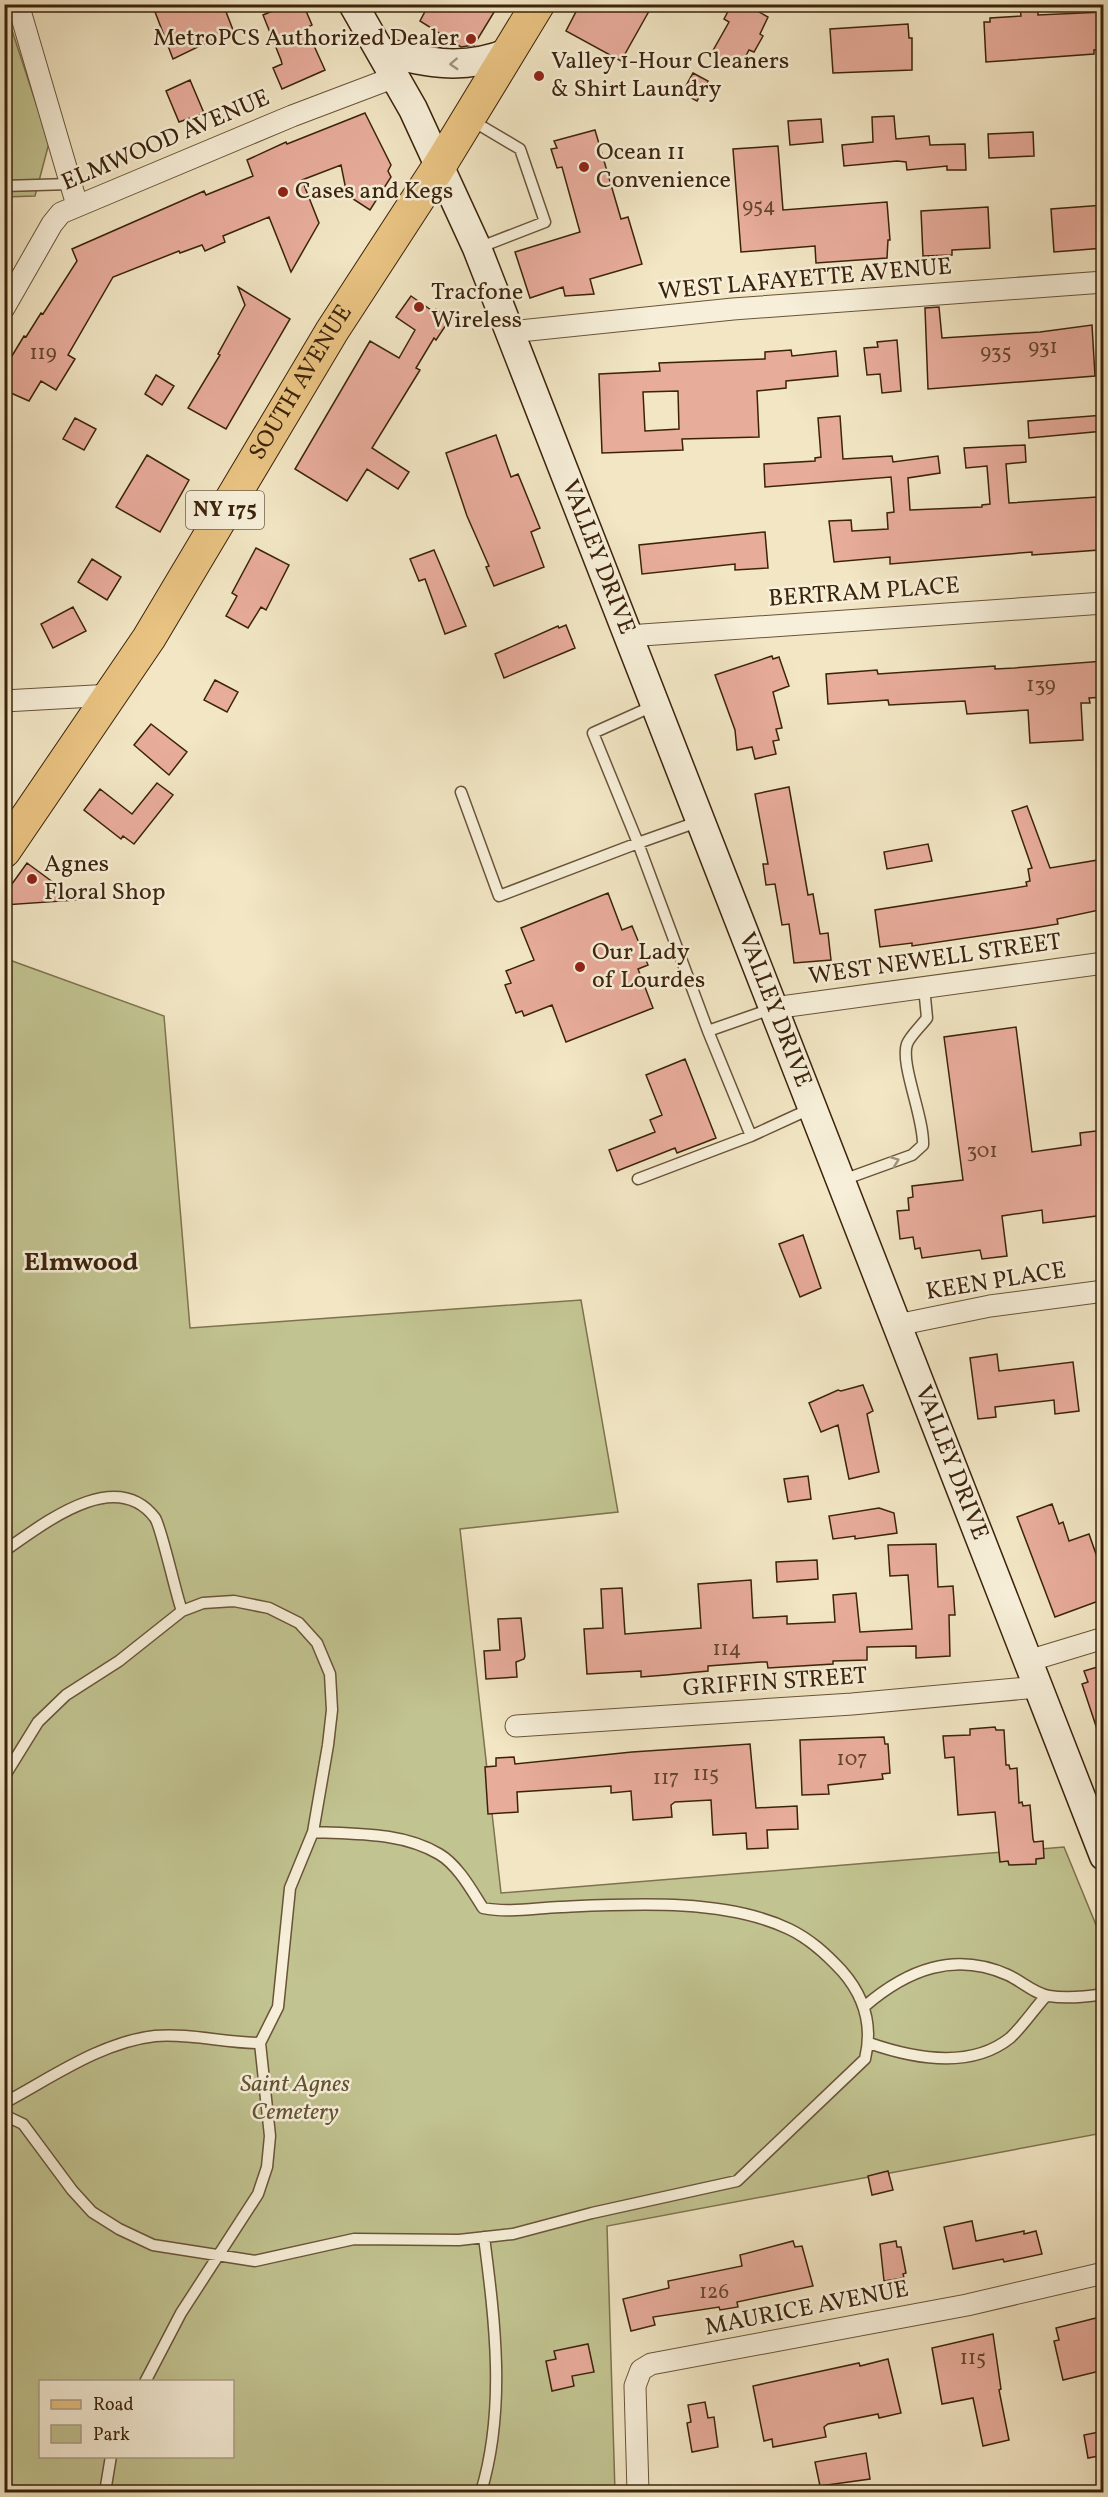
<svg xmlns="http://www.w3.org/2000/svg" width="1108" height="2497" font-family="Vollkorn,serif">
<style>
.green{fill:#c1c390;stroke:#7e734e;stroke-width:1.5;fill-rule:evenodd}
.building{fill:#e8ac9b;stroke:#3b230b;stroke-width:1.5;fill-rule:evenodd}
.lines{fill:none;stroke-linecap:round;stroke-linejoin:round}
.service-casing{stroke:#695439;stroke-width:13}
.minor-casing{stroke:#695439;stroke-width:23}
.secondary-casing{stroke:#3b230b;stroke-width:31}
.primary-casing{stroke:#3b230b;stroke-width:35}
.service{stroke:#f7efd9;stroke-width:10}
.minor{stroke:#f7efd9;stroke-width:21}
.secondary{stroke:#f7efd9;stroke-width:28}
.primary{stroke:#e9c382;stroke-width:33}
.oneway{stroke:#a2937c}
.poi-dot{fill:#8f2418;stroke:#f7efd9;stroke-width:2}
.labels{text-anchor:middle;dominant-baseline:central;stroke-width:5;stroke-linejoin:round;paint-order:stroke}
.number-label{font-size:21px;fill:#66452f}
.shield{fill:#f7efd9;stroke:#736049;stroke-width:1.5}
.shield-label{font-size:22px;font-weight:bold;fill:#3b230b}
.poi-label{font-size:24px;fill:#3b230b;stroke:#f7efd9;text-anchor:start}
.street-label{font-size:24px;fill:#3b230b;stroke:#f7efd9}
.park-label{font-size:24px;font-style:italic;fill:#635333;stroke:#f7efd9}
.neighbourhood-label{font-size:26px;font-weight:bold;fill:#3b230b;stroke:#f7efd9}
</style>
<rect width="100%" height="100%" fill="#f2e6c4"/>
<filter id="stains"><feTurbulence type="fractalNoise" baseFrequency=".00333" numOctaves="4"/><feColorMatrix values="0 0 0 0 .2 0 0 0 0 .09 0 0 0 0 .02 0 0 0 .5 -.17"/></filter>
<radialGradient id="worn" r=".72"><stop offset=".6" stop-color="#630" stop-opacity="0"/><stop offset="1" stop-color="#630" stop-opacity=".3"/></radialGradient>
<path class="green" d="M4,6L49,143L35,196L5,197Z
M4,958L164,1016L190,1328L581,1300L618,1512L460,1529L501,1893L1064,1847L1103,1942V2133L607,2226L615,2492H5ZM40,2382H232V2456H40Z"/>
<path class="building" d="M152,4H223L233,30L173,59Z
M289,4H303L312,25L306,28L325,70L282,89L273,68L282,64L281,60L263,15Z
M429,4H499L474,45L461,47L420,21Z
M580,4H653L621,61L566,31Z
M732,4H745L768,17L760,34L763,36L754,52L749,50L739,69L711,54L729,22L724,19Z
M1038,6V15L1104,12V49L1094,50V54L986,62L984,22H990V18L1021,16L1020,8Z
M908,24L909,38H912V70L833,73L830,29Z
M693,73L708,81L697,101L682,93Z
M190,80L204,113L179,122L166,91Z
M365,113L391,165L388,171L391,177L370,210L347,195L341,165L302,180L319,223L291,272L269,217L223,236L225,242L205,251L202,245L180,253L179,251L113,277L68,355L75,359L56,390L41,381L29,401L4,390V369L24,336L26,337L41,313L43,314L77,261L72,249L204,191L206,195L253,176L247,160L286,142L287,144Z
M894,116L896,139L929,136L930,145L965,144L966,170H947V166L907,170L906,162L897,161L844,166L842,145L873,142L872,117Z
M821,119L823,142L790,145L788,121Z
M595,130L621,219L628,217L642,264L590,279L594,294L565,296L563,287L530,298L515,252L580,232L562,167L557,168L551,149L557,148L554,141Z
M1033,132L1034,156L989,158L988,134Z
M778,146L783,210L887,202L890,240H888L887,258L816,263L815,246L741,252L733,149Z
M1104,205V248L1054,252L1051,209Z
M988,207L990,248L952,250V255L923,256L921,211Z
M238,287L290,319L226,429L188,408L220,355L218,354L245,305Z
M411,296L434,312L436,309L450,319L436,340L434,338L416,368L420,370L372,448L409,472L398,489L367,469L347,501L295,469L370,341L399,358L415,330L396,317Z
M939,307L942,338L1040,332L1092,325L1095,376L928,389L925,308Z
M897,340L901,391L882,393L880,374L867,375L864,348L878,347L877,342Z
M791,350L792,356L836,351L838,376L786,381V388L757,391L759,437L682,439L683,450L602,453L599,374L660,371L659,363L765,359V352ZM678,391L679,429L645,431L643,392Z
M156,375L174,386L162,405L145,394Z
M1104,415V431L1029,438L1028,421Z
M840,416L843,459L892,456L893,462L938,456L940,473L908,478L910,510L982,507V505L990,504L987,466L966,468L964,448L1025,445L1026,462L1006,464L1009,503L1097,497L1099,550L1032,555V552L890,564V557L834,562L829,521L851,520L852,531L888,529L887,513L894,512L891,477L765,487L764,464L815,461V458L821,457L818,418Z
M75,418L96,429L84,450L63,439Z
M496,435L511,477L518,474L540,528L531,532L544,567L494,586L486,567L489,566L467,516L446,453Z
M147,455L189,480L160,532L116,507Z
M765,532L768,568L735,570V564L642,574L639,545Z
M256,548L289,565L266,610L261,607L248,628L226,616L237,596L232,593Z
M434,550L466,626L445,634L425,579L419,581L410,559Z
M92,559L121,577L107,600L78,582Z
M73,607L86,631L53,648L41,624Z
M566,625L575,648L504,678L495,654L558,626L559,628Z
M772,656L773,659L779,657L789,686L773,692L782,728L776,729L779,740L773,741L776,754L755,759L752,747L737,750L735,730L715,675Z
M1104,661V697L1089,698L1090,703H1081L1083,740L1030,743L1028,710L967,714L965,701L889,705L888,700L828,704L826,674L877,670L878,674L995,666V669L1014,668Z
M215,680L238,692L227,712L204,700Z
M151,724L187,752L169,775L134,745Z
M157,783L173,795L134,844L123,836L121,839L84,810L100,789L132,814Z
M789,787L808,895L813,894L820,934L828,933L831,960L794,963L789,924L782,925L775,884L766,885L763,864H768L755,794Z
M1027,806L1050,868L1104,859V909L1057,919L1058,924L1034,928L912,946V943L880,947L875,910L1027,886L1026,882L1030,881L1028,869L1032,868L1012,811Z
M928,844L932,861L887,869L884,852Z
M27,863L77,900L4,905V895Z
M608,893L622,930L632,926L648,965L638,969L653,1008L566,1042L552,1005L524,1016L522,1011L516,1013L505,985L511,983L506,971L534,960L521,928Z
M1016,1027L1032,1152L1081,1145L1080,1133L1104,1130V1215L1043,1223L1042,1210L1002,1216L1007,1256L982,1259L980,1250L922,1258L920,1248L915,1249L913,1237L900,1239L897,1211L909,1210L908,1198L913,1197L912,1186L963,1180L944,1037Z
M685,1059L716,1138L677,1153L675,1148L617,1171L609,1150L655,1132L650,1120L662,1115L646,1075Z
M803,1235L821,1288L800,1297L779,1244Z
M997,1354L999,1371L1073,1362L1079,1411L1055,1414L1054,1400L995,1407L996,1417L978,1419L970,1358Z
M863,1385L873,1411L867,1414L879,1472L849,1479L838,1425L821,1432L809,1403L838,1390L841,1391Z
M808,1476L811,1499L788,1502L784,1479Z
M1052,1504L1059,1524L1063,1522L1069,1541L1089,1534L1104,1577V1599L1055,1617L1017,1517Z
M879,1508L894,1513L897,1533L855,1539V1536L833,1539L829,1516Z
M936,1544L938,1587L953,1586L955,1615H949L950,1656L916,1658V1646L867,1647V1660L833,1661V1664L768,1668L767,1662H761L708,1666V1671L666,1675L641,1677V1671L587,1674L584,1629L603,1628L601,1589L622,1588L625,1634L701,1628L698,1584L751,1580L753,1618L787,1616V1624L835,1622L833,1595L856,1593L860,1632L912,1629L908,1575L890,1576L888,1545Z
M817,1560L818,1579L777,1582L776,1562Z
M521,1618L525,1656L524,1659L516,1662L517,1677L486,1679L484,1651L500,1650L498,1619Z
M1104,1665V1737L1100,1738L1082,1684L1088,1682L1084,1671Z
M995,1727L996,1730H1004L1006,1765H1009L1010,1769L1017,1768L1019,1803L1022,1802L1023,1806L1030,1805L1033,1839L1034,1842L1043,1841L1044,1858L1036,1859V1864L1009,1865L1008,1861L1000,1862L995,1812L958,1815L954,1757L945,1758L943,1736L970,1735V1729Z
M884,1737L885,1744H888L890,1773L882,1774L883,1779L828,1785L829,1794L802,1795L800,1740Z
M750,1744L756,1808L797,1806L798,1829L767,1830L768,1848L747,1849L746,1833L713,1835L711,1800L675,1802L671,1805L672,1817L633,1820L631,1791L611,1793V1786L517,1792L518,1812L488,1814L485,1767L496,1766V1758L514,1757L515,1764L632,1752Z
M888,2171L893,2190L872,2195L868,2176Z
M972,2221L976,2241L1024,2231V2234L1036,2231L1042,2254L1004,2262L1003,2259L953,2269L944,2227Z
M793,2241L795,2247L802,2246L813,2286L737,2302L738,2307L720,2310L719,2307L653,2317L655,2325L631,2331L623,2299L669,2288L668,2281L742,2266L740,2255Z
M896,2241L897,2247H901L906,2273L903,2274L904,2278L884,2281L880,2244Z
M1104,2316V2370L1063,2380L1054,2341L1059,2340L1056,2328Z
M993,2334L1001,2389L999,2390L1009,2440L983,2446L973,2398L942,2404L932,2348Z
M588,2344L594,2372L572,2376L574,2386L552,2391L546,2361L556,2359L554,2351Z
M888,2359L901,2413L879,2418L878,2414L828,2424L824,2427L826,2437L773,2447L772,2439L764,2441L753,2386L859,2363L860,2366Z
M705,2402L708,2418L714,2417L718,2447L692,2452L687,2423L691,2422L688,2405Z
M1104,2431V2455L1088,2458L1084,2435Z
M866,2453L870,2479L820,2486L815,2462Z"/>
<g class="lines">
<g class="service-casing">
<path id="service" d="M471,120L520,149L545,222L478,248
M4,186L70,184
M653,706L593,733L638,843L700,821
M461,792L499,896L638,843L708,1031L771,1009
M708,1031L751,1136L812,1108
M638,1179L751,1136
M840,1181L912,1155L923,1145C924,1117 900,1064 907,1044C910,1036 921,1026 927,1018L924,987
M4,1551C41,1526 115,1465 155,1518C161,1526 176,1595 182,1611
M4,1777L38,1722L66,1695L119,1661L182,1611L203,1603L234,1601L269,1608L299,1623L317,1643L330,1674L332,1710L328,1745L313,1832L290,1888L278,2007L260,2043L270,2136L267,2167L258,2194L181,2313L145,2382
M865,2006C907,1970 954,1951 1008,1975C1021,1981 1035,1994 1049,1996C1067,1999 1085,1997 1104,1994
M869,2043C912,2058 970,2070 1010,2038C1023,2026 1034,2009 1046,1996
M4,2103C51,2078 101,2042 155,2036C190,2033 225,2043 260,2043
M4,2115L23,2124L72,2190L92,2212L119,2229L153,2245L255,2261L354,2239L459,2240L513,2234L592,2213L737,2181L865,2059C873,2026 864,1996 842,1971C826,1954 810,1939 789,1929C724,1898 630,1904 560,1907C535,1908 508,1913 483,1908C472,1891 458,1865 439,1854C402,1832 355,1834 313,1832
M105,2492L111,2456
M481,2492C506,2409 495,2322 484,2237"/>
</g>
<g class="minor-casing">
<path id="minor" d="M18,4L77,205
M4,308L52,224L61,213L292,116L395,77
M510,332L733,309L1104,282
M628,636L1104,603
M4,701L112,695
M774,1008L1104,963
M897,1325L990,1306L1104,1291
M1028,1661L1104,1638
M516,1726L852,1704L1038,1687
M638,2492L635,2386L641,2370L651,2364L967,2305L1104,2273"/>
</g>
<g class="secondary-casing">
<g id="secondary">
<path id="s1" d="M353,4L413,109L477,248L1104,1856"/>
<path d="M382,52C430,63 463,71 510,52"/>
</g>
</g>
<g class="primary-casing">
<g id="primary">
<path id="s2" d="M4,851L149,638L332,331L440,165L538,4"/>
</g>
</g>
<use href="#service" class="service"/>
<use href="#minor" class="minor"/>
<use href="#secondary" class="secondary"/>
<use href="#primary" class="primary"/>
</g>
<defs><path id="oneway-chevron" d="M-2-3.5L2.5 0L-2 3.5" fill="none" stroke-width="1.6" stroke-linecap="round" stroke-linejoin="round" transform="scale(1.5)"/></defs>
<g class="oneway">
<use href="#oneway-chevron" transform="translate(454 64) rotate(177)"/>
<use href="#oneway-chevron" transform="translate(895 1161) rotate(-20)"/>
</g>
<g class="poi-dot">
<circle cx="471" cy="39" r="6"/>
<circle cx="539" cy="76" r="6"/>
<circle cx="584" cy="167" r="6"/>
<circle cx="283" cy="192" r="6"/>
<circle cx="419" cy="307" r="6"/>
<circle cx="32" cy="879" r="6"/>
<circle cx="580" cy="967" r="6"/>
</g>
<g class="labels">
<g class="number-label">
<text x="759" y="206">954</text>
<text x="1043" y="347">931</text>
<text x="996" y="352">935</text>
<text x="43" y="353">119</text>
<text x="1041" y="685">139</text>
<text x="982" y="1151">301</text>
<text x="727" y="1649">114</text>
<text x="852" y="1759">107</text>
<text x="706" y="1774">115</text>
<text x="666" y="1778">117</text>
<text x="714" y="2292">126</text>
<text x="973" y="2358">115</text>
</g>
<rect class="shield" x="186" y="491" width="78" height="38" rx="4.5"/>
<g class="shield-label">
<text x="225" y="510">NY 175</text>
</g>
<g class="poi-label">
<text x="459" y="39" text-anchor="end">MetroPCS Authorized Dealer</text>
<text x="551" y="62">Valley 1-Hour Cleaners<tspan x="551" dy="28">&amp; Shirt Laundry</tspan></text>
<text x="596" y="153">Ocean 11<tspan x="596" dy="28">Convenience</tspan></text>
<text x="295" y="192">Cases and Kegs</text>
<text x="431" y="293">Tracfone<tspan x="431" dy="28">Wireless</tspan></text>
<text x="44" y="865">Agnes<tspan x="44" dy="28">Floral Shop</tspan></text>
<text x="592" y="953">Our Lady<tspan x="592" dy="28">of Lourdes</tspan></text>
</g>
<g class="street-label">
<text transform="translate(166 141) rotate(-23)">ELMWOOD AVENUE</text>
<text transform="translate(805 280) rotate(-5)">WEST LAFAYETTE AVENUE</text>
<text stroke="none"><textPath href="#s2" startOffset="555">SOUTH AVENUE</textPath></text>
<text stroke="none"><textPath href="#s1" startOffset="606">VALLEY DRIVE</textPath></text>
<text transform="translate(864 593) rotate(-4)">BERTRAM PLACE</text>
<text transform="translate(935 960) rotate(-8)">WEST NEWELL STREET</text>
<text stroke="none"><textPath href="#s1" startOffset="1092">VALLEY DRIVE</textPath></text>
<text transform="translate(996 1282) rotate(-9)">KEEN PLACE</text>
<text stroke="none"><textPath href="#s1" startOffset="1578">VALLEY DRIVE</textPath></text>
<text transform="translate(775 1683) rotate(-4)">GRIFFIN STREET</text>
<text transform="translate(807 2309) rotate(-11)">MAURICE AVENUE</text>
</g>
<g class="park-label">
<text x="295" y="2085">Saint Agnes<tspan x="295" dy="28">Cemetery</tspan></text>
</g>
<g class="neighbourhood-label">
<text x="81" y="1263">Elmwood</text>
</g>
</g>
<rect width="1108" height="2497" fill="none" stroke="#f2e6c4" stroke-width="24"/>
<rect x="6" y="6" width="1096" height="2485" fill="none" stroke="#3b230b" stroke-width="3"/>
<rect x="12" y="12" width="1084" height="2473" fill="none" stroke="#3b230b" stroke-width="1.5"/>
<rect x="39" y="2380" width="195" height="78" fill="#f7efd9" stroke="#ac9d87" stroke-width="1.5"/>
<rect x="51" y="2400" width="30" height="9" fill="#e9c382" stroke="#ac9d87" stroke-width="1.5"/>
<text x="93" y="2410" font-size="18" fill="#3b230b">Road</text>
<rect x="51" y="2425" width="30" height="18" fill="#c1c390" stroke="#ac9d87" stroke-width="1.5"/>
<text x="93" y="2440" font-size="18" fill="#3b230b">Park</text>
<rect width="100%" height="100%" filter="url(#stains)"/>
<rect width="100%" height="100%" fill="url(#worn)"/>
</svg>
